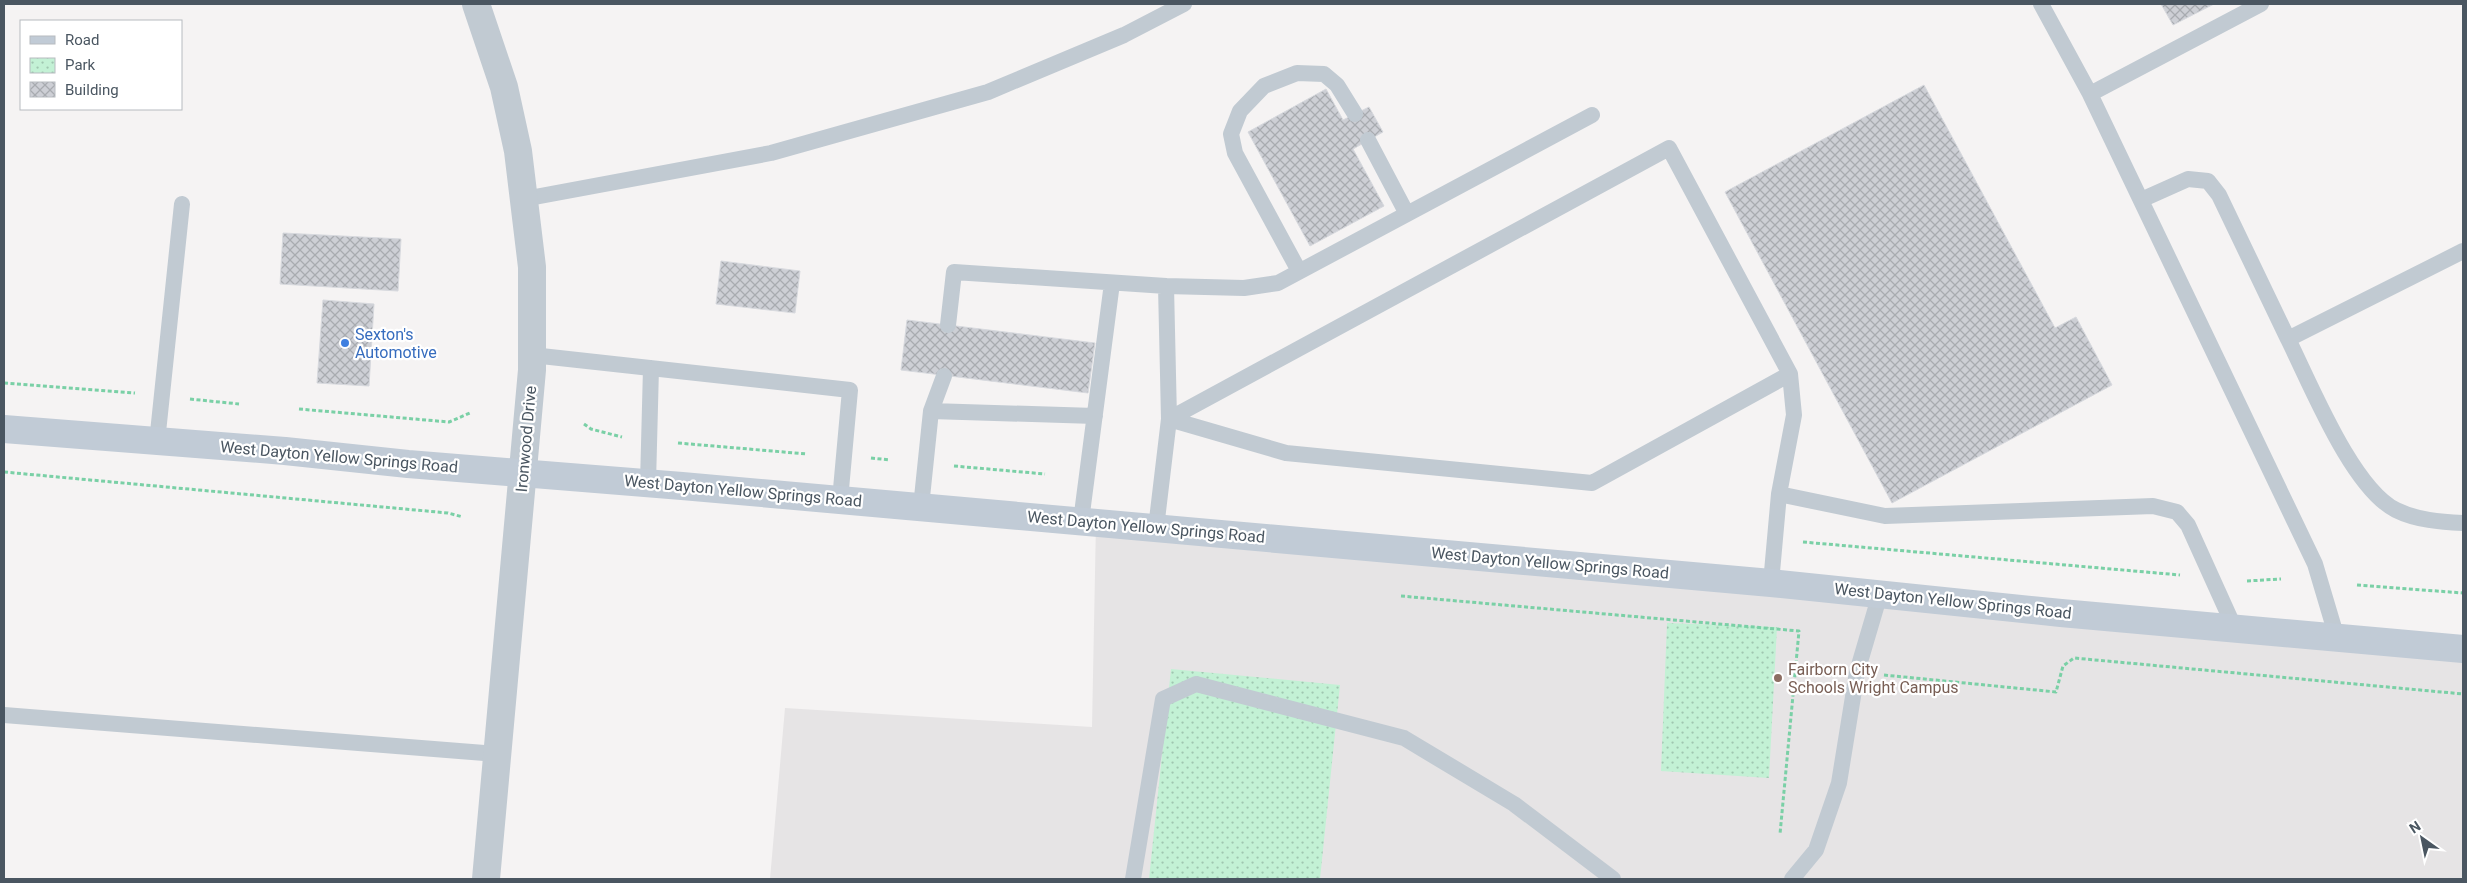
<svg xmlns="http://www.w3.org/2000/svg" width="2467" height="883" font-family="Roboto,sans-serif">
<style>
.education{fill:#e6e4e5}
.park{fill:url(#park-dots)}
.building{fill:url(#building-cross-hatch);stroke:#d7d9de}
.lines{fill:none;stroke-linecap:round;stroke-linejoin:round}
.path{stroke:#7ad0a6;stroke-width:3;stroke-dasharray:4 2.5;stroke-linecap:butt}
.service{stroke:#c1cad2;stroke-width:16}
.tertiary{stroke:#c1cad2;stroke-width:28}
.secondary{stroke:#c1cbd6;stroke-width:28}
.shop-dot{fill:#3f7fe0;stroke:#fff;stroke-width:2}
.education-dot{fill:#8d6e63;stroke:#fff;stroke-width:2}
.labels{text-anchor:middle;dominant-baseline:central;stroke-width:4.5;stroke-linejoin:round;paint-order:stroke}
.shop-label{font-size:16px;fill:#366cbe;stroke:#fff;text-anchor:start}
.street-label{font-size:16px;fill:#4a5661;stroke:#fff}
.education-label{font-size:16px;fill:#785e54;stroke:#fff;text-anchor:start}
</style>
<defs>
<pattern id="park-dots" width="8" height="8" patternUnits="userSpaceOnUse" patternTransform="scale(1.25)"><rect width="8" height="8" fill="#c3f1d5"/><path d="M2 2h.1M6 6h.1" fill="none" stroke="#a0c6b0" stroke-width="1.8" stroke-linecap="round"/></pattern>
<pattern id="building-cross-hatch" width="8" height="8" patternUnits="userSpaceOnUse" patternTransform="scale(1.25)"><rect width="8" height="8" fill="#cdcfd5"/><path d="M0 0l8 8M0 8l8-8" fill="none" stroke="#a8abb0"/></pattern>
</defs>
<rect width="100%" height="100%" fill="#f5f3f3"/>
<path class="education" d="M1096,522L2463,649V879H770L785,708L1092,727Z"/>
<path class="park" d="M1667,623L1777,627L1769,778L1661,771Z
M1171,669L1340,685L1320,879H1149Z"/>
<path class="building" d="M2161,4H2214L2173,25Z
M1924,85L2055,328L2076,317L2112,385L1892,503L1725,192Z
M1326,89L1343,120L1369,107L1383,132L1353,149L1384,206L1310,246L1248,132Z
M283,233L401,239L398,291L280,284Z
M721,261L800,271L795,313L716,304Z
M323,300L374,304L369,386L317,383Z
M907,320L1095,343L1088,393L901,370Z"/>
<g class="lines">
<path class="path" d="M4,383L135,393
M190,399L239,404
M299,409L449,422L470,413
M584,424L591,429L622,437
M678,443L807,454
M871,458L890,460
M954,466L1045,474
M4,472L448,513L463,517
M1803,542L2180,575
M2247,581L2281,579
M2357,585L2463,593
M1401,596L1799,631L1780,834
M1795,668L1831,669
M1884,675L2056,692L2063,666L2074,658L2463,694"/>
<path class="service" d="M2041,4L2090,94L2315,564L2337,638
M2090,94L2261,4
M1368,140L1407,214
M524,199L771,153L988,92L1124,35L1184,4
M2141,200L2188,179L2208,181L2219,195L2288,339L2463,251
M1299,271L1235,153L1231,134L1240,111L1264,86L1297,73L1324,74L1337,85L1355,114
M948,325L954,272L1166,286
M2288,339C2311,385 2352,488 2396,510C2416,520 2441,522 2463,523
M532,355L850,390L840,500
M931,411L1095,416
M1169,419L1669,148L1790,374L1794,415L1779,494L1771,583
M1169,419L1286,453L1592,483L1790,374
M157,442L182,204
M648,483L651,368
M1779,494L1885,516L2153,506L2177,512L2188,525L2235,629
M921,507L931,411L944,376
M1081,521L1112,283
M1156,528L1169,419L1166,286L1244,288L1278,283L1592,115
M4,715L497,754
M1133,879L1163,699L1196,684L1404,738L1514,804L1613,879
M1792,879L1816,850L1839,783L1857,672L1880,594"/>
<path class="tertiary" d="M476,4L504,87L518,151L532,267V370L486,879"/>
<path class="secondary" d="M4,429L285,451L408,464L682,486L1771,583L2061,613L2463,649"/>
</g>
<circle class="shop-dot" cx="345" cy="343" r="5"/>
<circle class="education-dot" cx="1778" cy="678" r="5"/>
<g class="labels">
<g class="shop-label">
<text x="355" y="334">Sexton's<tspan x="355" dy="18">Automotive</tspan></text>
</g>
<g class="street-label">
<text transform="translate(526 439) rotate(-85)">Ironwood Drive</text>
<text transform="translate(339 457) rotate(5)">West Dayton Yellow Springs Road</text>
<text transform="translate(743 491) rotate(5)">West Dayton Yellow Springs Road</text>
<text transform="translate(1146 527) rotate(5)">West Dayton Yellow Springs Road</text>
<text transform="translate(1550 563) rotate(5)">West Dayton Yellow Springs Road</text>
<text transform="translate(1953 601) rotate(6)">West Dayton Yellow Springs Road</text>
</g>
<g class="education-label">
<text x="1788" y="669">Fairborn City<tspan x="1788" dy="18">Schools Wright Campus</tspan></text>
</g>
</g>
<rect width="2467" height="883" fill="none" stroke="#4a5661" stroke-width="10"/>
<rect x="20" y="20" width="162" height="90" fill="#ffffff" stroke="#b7bbc0"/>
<rect x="30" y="36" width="25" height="8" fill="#c1cbd6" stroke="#b7bbc0"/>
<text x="65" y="45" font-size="15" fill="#4a5661">Road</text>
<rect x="30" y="58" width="25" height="15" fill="url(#park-dots)" stroke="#b7bbc0"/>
<text x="65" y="70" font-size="15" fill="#4a5661">Park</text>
<rect x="30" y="82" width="25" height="15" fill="url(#building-cross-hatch)" stroke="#b7bbc0"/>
<text x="65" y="95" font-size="15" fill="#4a5661">Building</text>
<g transform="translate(2422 838) rotate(327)" stroke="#ffffff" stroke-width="4" paint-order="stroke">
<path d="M0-4L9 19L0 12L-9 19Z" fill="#4a5661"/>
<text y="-8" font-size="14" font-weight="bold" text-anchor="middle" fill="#4a5661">N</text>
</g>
</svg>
